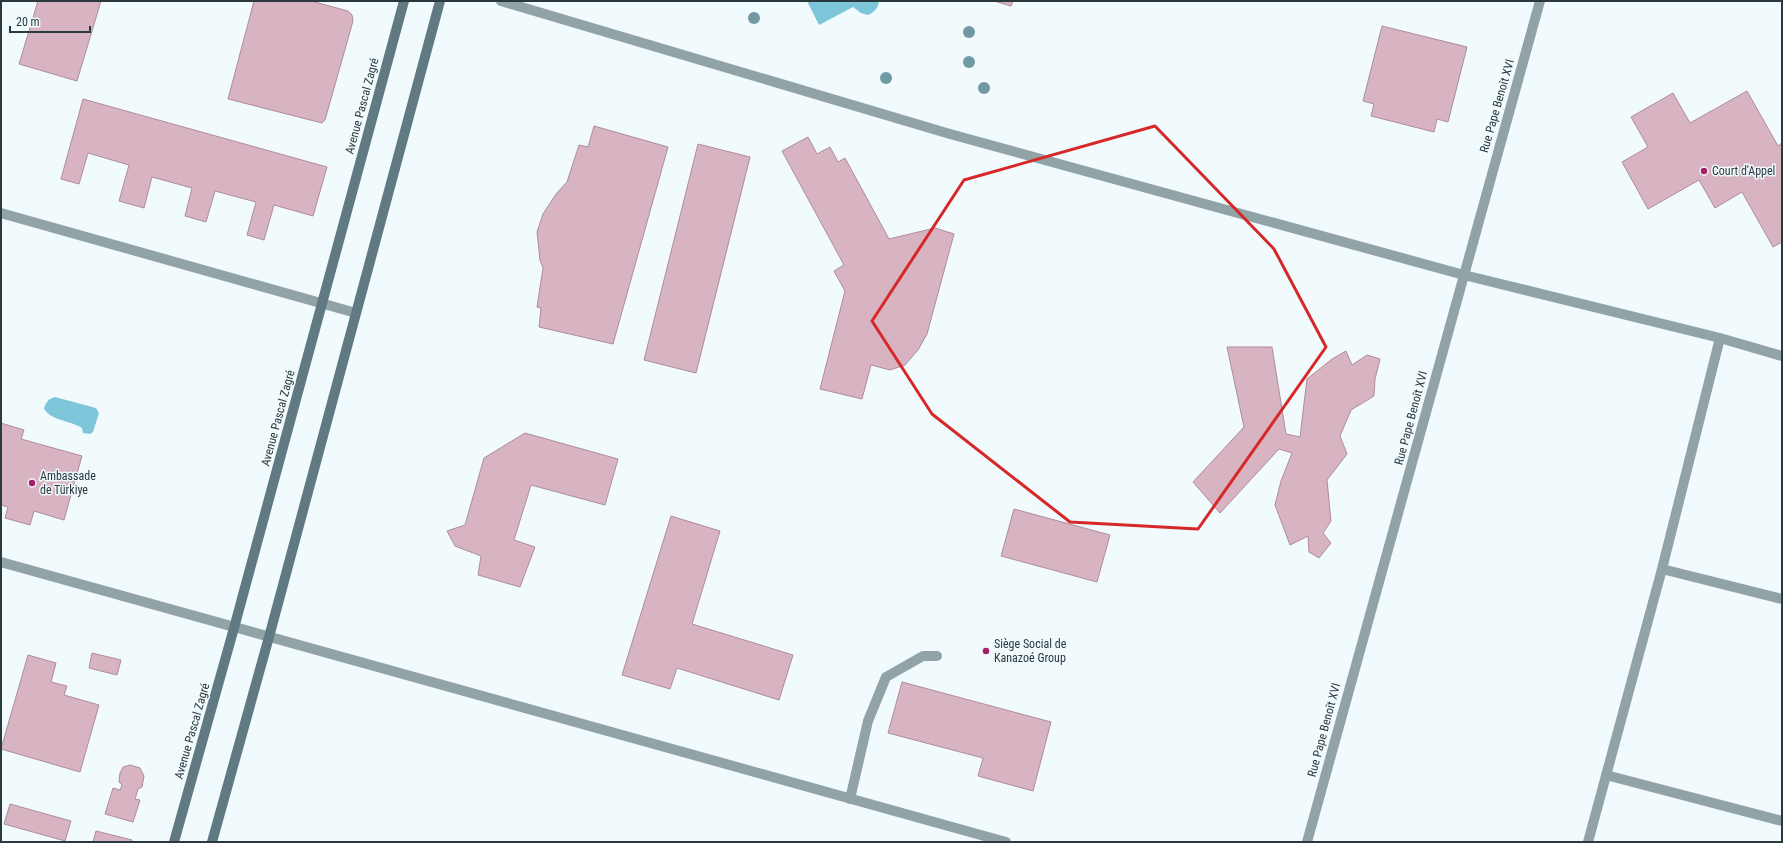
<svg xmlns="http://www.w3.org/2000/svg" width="1783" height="843" font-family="'Roboto Condensed',sans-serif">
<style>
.water{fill:#7ec6da}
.building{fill:#d8b4c2;stroke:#af8c9a}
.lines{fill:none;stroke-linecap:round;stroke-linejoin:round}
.lane{stroke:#92a3a8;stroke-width:10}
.street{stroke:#92a3a8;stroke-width:10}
.secondary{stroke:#617a82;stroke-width:10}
.tree{fill:#7199a2}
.marked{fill:none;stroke:#d62828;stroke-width:3;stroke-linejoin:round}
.poi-dot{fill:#a51e68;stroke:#f1fafc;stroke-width:1.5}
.labels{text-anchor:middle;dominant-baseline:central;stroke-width:3;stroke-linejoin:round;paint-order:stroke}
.street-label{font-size:12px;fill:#29393e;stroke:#f1fafc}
.poi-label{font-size:12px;fill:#29393e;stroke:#f1fafc;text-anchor:start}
</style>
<rect width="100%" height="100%" fill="#f1fafc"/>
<path class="water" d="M807,1H879C878,8 875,12 868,15L861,13L853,7L819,25Z
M55,397L96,408L99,413L93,432L90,434L83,433L82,428C69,420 52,421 44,409C46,402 48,399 55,397Z"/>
<path class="building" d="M38,1H101L77,81L19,64Z
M254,1H311L348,11L352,15L353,21L325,120L322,123L228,99Z
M994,1H1013L1011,6Z
M1382,26L1467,47L1448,122L1437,119L1434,132L1371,116L1374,104L1363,101Z
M1747,91L1778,146L1782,143V242L1773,247L1742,192L1715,208L1699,180L1648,209L1622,162L1648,147L1631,117L1673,93L1690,123Z
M83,99L327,167L313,216L274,205L264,240L247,235L256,202L215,191L206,222L185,216L192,188L152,177L144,208L119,201L129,165L88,153L79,184L61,179Z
M594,126L668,147L613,344L539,327L541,308L537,307L543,268L540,260L537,232L543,214L556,194L567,182L579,145L588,147Z
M808,137L817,154L830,147L838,162L845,158L889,239L935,228L954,234L927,334L918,350L905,365L890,370L871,365L862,399L820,389L845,291L834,271L844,265L782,151Z
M698,144L750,157L696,373L644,360Z
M1227,347H1272L1286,434L1300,437L1307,379L1332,359L1346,351L1352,365L1367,355L1380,359L1375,379L1374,396L1351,410L1340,436L1347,454L1327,480L1331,521L1323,533L1331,543L1319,558L1309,552L1308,536L1290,545L1275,505L1281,481L1292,453L1279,449L1220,513L1193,482L1244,427Z
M1,423L24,430L21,439L82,456L64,520L34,511L30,525L5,518L8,507L1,505Z
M525,433L618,459L605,505L531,485L514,540L535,547L520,587L478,575L481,556L455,546L447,531L465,525L484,458Z
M1014,509L1110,535L1097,582L1001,556Z
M671,516L720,531L692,624L793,655L779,700L677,668L670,689L622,675Z
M92,653L121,660L117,675L89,668Z
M28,655L56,663L51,682L67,686L64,695L99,705L80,772L1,749Z
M902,682L1051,722L1033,791L978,776L983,758L888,733Z
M130,765L140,768L144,776L142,787L138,789L135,799L140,800L133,822L105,814L113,788L120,790L122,785L119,782L120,773L123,767Z
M10,804L71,821L65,841L4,824Z
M96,831L132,840V842H93Z"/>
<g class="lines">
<path class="lane" d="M850,799L868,721L886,677L923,656H937"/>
<path class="street" d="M501,1L950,134L1464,275L1720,338L1782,356
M1,213L356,313
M1,562L1006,842
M1662,569L1782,599
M1606,775L1782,821
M1307,842L1540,1
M1588,842L1662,569L1720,338"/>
<path class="secondary" d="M174,842L234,628L404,1
M212,842L269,637L440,1"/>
</g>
<g class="tree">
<circle cx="754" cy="18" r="6"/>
<circle cx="969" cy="32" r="6"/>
<circle cx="969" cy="62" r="6"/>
<circle cx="886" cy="78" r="6"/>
<circle cx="984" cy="88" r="6"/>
</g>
<path class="marked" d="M1155,126L1274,249L1326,347L1198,529L1070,522L932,414L872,321L964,180Z"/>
<g class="poi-dot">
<circle cx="1704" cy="171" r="4"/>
<circle cx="32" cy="483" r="4"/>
<circle cx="986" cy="651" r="4"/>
</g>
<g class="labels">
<g class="street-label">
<text transform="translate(362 106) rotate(-75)">Avenue Pascal Zagré</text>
<text transform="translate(1497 106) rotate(-74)">Rue Pape Benoît XVI</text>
<text transform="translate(278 418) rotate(-75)">Avenue Pascal Zagré</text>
<text transform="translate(1411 418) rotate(-75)">Rue Pape Benoît XVI</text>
<text transform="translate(1324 730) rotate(-75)">Rue Pape Benoît XVI</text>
<text transform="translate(192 731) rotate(-74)">Avenue Pascal Zagré</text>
</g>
<g class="poi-label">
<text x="1712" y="171">Court d'Appel</text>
<text x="40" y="476">Ambassade<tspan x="40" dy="14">de Türkiye</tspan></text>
<text x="994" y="644">Siège Social de<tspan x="994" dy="14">Kanazoé Group</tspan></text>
</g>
</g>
<rect width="1783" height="843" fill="none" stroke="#29393e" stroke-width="4"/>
<path d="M10 26v6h80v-6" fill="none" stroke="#29393e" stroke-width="2"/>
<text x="16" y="26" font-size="12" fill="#29393e" stroke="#f1fafc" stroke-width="3" paint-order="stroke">20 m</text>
</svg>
